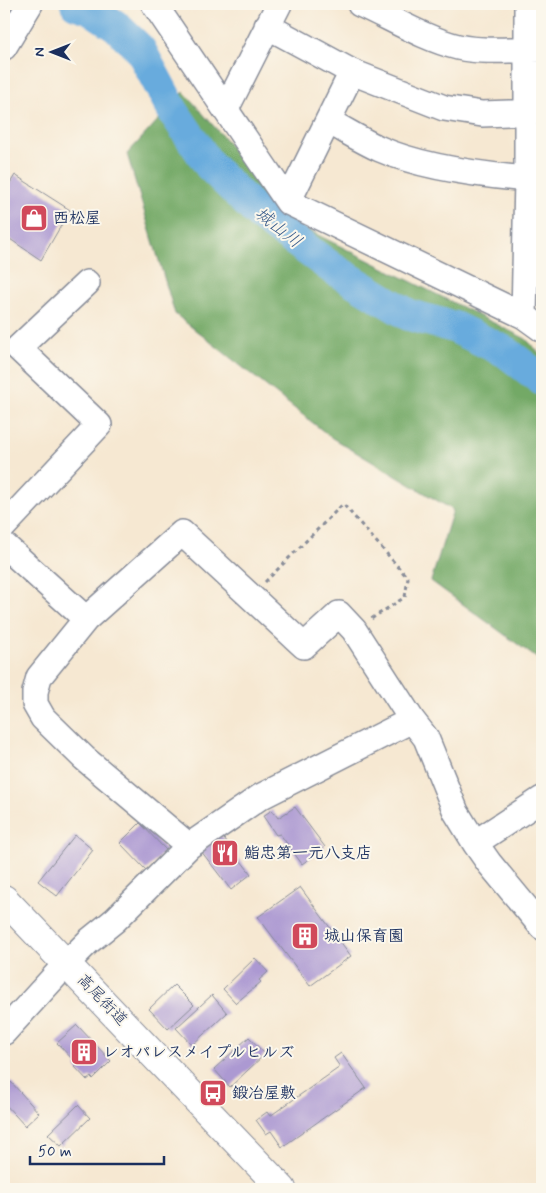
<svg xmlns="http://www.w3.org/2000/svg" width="546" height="1193" font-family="Mynerve,'Klee One',sans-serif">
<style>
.forest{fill:#73a966;stroke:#476c62}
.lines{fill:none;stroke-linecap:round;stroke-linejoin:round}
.river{stroke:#68abdd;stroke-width:32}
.building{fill:#ac99d2}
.minor-casing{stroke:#888c98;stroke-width:28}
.major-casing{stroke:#888c98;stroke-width:30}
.path{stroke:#888c98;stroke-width:3;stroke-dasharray:4 4;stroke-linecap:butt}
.minor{stroke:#fff;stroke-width:25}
.major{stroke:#fff;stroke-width:28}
.labels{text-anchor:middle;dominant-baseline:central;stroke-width:4;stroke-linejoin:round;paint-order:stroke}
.poi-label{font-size:16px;font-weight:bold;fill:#1b2f5e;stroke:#fbf7ec;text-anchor:start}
.street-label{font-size:16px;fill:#1b2f5e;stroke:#fbf7ec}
.water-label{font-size:18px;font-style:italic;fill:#365a8a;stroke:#fbf7ec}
</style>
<rect width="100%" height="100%" fill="#fbf7ec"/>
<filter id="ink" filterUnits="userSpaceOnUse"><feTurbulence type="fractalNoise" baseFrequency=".02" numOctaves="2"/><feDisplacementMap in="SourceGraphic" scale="10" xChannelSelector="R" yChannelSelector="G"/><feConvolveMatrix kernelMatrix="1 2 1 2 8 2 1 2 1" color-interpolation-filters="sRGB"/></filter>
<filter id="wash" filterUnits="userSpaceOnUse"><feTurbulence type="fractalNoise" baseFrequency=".0096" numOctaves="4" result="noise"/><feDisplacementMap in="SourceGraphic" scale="20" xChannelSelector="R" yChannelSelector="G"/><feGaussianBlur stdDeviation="1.12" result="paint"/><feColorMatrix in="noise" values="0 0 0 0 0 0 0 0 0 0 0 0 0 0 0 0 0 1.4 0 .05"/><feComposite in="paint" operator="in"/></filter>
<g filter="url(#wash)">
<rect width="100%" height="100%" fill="#f6e8d2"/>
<path class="forest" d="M184,92L302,227L526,339L542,356V662L431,581L453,510L332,438L175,314L127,154Z"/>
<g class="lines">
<path class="river" d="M76,4L89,8L116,26L140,49L173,111L210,166L262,217L332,268L409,315L454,327L506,352L542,380"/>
</g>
<g id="blocks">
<path class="building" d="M15,175L70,210L41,260L4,235V193Z
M295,807L325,847L302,864L280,834L276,835L263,816L272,810L278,818Z
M140,823L166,850L146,870L120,843Z
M75,835L93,850L57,896L38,881Z
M221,835L251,874L231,890L201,851Z
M300,887L351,956L310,986L258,917Z
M255,958L268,972L259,980L261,982L236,1003L223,989Z
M174,985L194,1005L168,1029L149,1009Z
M212,995L227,1013L192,1045L176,1028Z
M77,1025L111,1061L93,1079L91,1077L87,1080L75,1067L78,1065L57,1043Z
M249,1037L265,1054L230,1087L214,1069Z
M341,1053L366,1088L282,1147L271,1131L266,1134L256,1120L267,1112L270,1116L340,1067L334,1058Z
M4,1082L7,1086L11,1082L39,1113L25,1126L4,1103Z
M78,1105L90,1118L61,1146L48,1134Z"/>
</g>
</g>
<g filter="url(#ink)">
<use href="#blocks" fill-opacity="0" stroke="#888c98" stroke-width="1"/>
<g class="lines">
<g class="minor-casing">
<path id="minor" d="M154,4L288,202L524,316L542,329
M360,4C391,18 425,39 458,47C485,53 515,49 542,49
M267,26L352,72L444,108L482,114L542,112
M4,47L30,4
M226,109L279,4
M328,121C345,130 362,141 380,149C421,167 481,175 527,179
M288,202L352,72
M524,316L527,179V4
M4,526L99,425L18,348L87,283
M4,545L86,619
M475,843L542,799
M189,846L84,758L43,718L35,704V692L39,677L86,619L182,533L304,646L339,614L354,630L412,720
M4,1032L67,963L89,941L115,920L189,846L260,797L412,720L426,738L456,812L475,843L489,863L542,927"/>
</g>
<g class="major-casing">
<path id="major" d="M4,899L282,1189"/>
</g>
<path class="path" d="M265,582L343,504L408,578L405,597L371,619"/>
<use href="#minor" class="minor"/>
<use href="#major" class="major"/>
</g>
</g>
<defs>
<g id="shop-square" transform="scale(1.4375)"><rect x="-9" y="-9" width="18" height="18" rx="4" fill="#d1495b" stroke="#fbf7ec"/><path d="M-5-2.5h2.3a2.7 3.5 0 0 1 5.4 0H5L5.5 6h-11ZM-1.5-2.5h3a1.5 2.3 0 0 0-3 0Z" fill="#fff"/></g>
<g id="restaurant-square" transform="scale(1.4375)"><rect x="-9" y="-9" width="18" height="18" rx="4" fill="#d1495b" stroke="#fbf7ec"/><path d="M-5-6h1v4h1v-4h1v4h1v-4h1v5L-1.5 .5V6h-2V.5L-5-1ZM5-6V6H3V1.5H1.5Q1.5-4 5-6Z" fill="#fff"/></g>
<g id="building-square" transform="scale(1.4375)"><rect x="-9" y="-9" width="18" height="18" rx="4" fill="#d1495b" stroke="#fbf7ec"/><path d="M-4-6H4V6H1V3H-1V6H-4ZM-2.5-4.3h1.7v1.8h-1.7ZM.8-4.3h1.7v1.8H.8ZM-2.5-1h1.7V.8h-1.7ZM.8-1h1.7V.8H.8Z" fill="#fff"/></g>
<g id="bus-square" transform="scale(1.4375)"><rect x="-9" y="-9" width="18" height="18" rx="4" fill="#d1495b" stroke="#fbf7ec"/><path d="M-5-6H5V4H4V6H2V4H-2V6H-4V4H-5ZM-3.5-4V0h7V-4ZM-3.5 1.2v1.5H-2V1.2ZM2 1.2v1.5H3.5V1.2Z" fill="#fff"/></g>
</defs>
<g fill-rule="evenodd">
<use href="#shop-square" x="34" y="218"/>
<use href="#restaurant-square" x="225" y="853"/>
<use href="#building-square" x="305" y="936"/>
<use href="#building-square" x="84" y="1052"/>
<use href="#bus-square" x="213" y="1093"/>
</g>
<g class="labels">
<g class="poi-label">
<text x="53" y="218">西松屋</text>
<text x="244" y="853">鮨忠第一元八支店</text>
<text x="324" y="936">城山保育園</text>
<text x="103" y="1052">レオパレスメイプルヒルズ</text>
<text x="232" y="1093">鍛冶屋敷</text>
</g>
<g class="street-label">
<text transform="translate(102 1000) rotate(46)">高尾街道</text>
</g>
<g class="water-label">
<text transform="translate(278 228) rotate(38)">城山川</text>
</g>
</g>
<rect width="546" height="1193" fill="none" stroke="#fbf7ec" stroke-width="20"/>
<g transform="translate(52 52) rotate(270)" stroke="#fbf7ec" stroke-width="4" paint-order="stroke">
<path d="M0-4L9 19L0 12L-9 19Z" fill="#1b2f5e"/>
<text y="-8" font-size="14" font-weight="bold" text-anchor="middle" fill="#1b2f5e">N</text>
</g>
<path d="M30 1156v8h134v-8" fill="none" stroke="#1b2f5e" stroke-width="2.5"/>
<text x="38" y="1156" font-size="15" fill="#1b2f5e" stroke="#fbf7ec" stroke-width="4" paint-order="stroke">50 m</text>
</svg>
